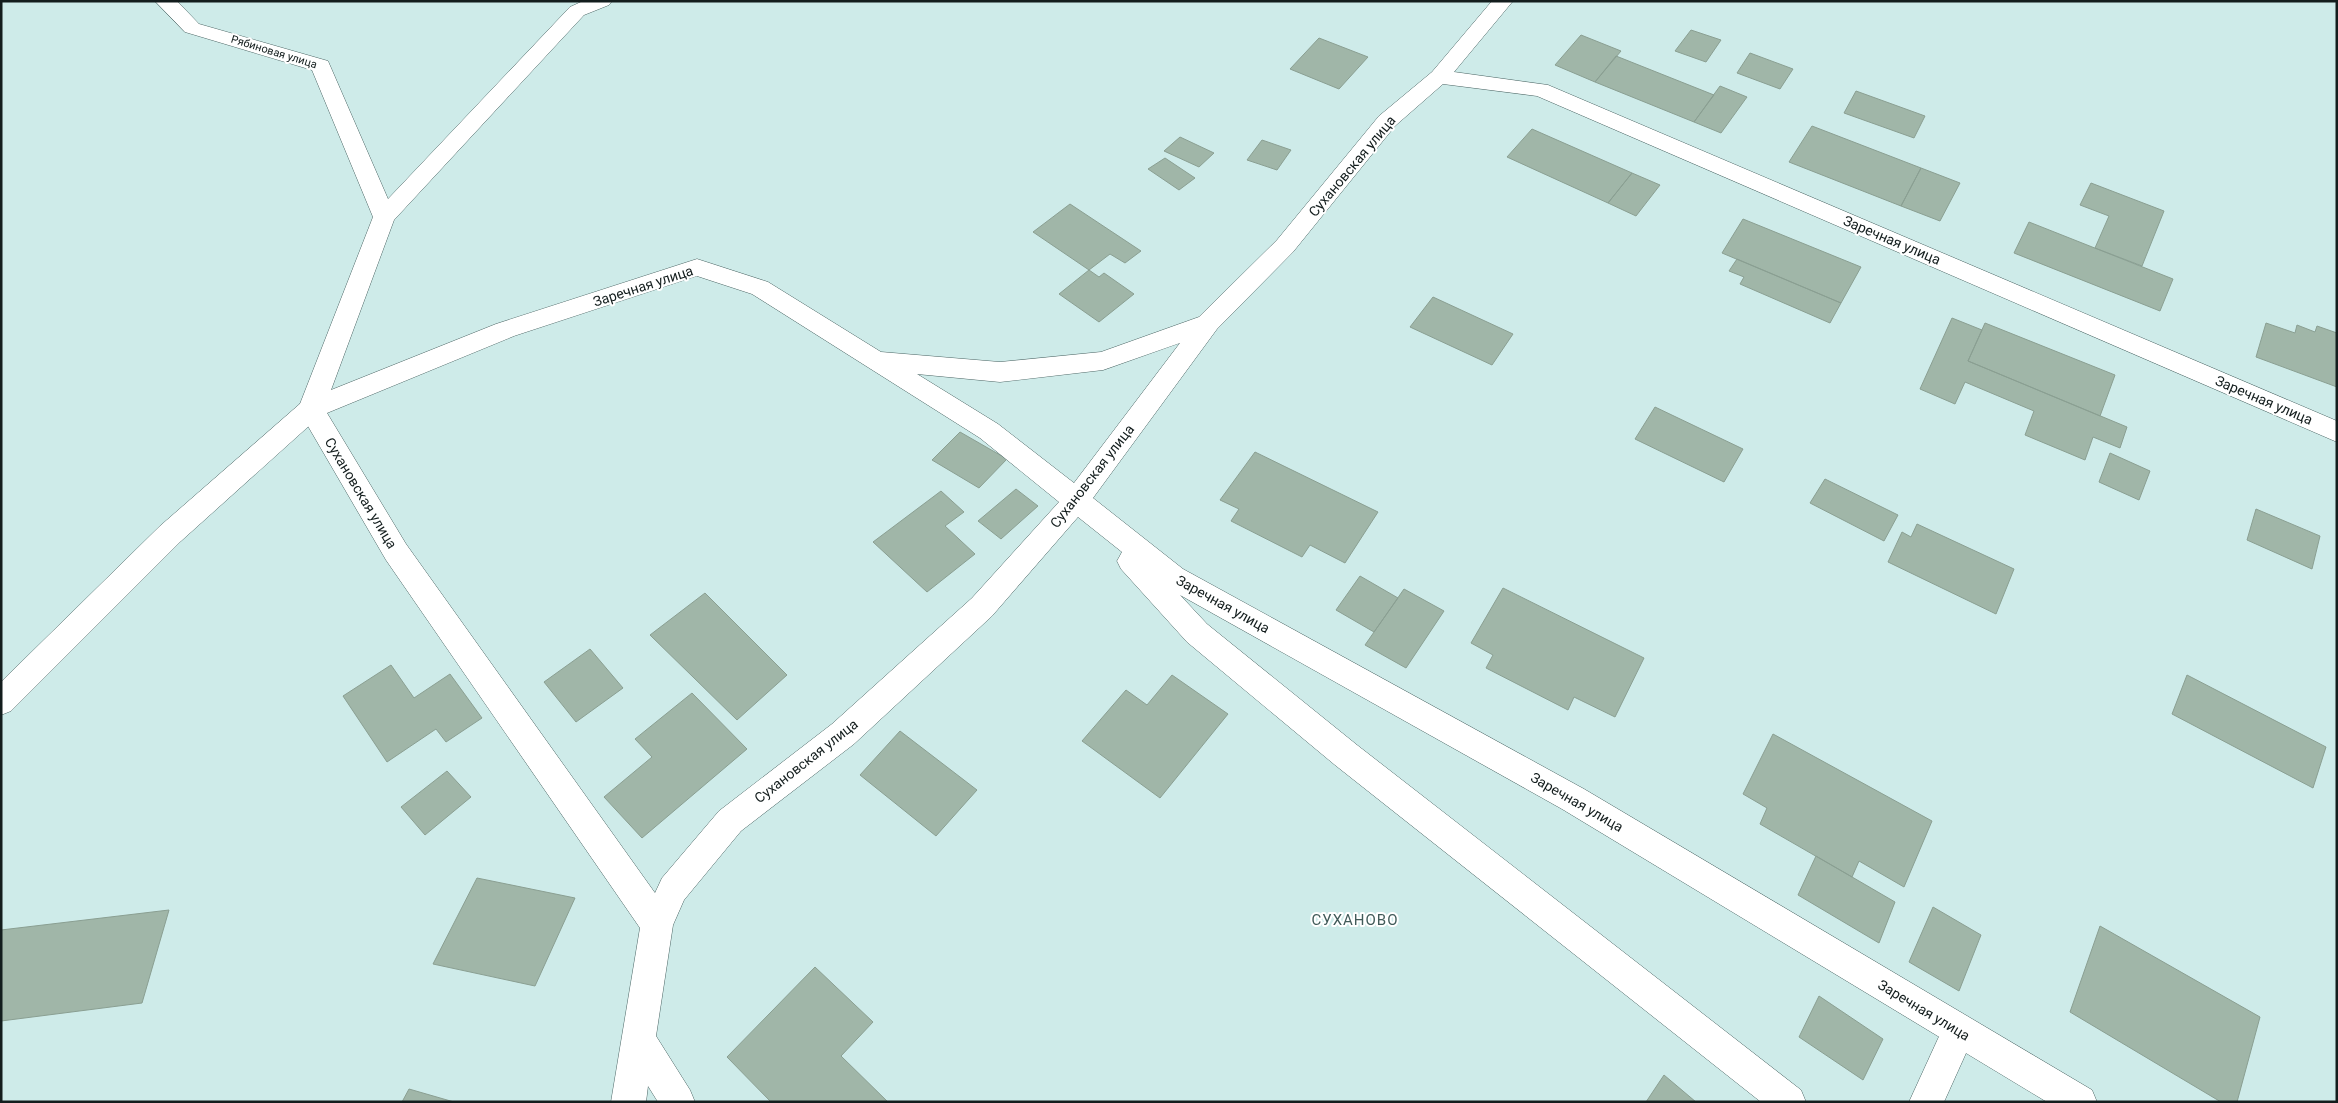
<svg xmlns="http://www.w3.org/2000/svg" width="2338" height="1103" font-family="Roboto,sans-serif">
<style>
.building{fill:#a0b6a8;stroke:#8a9f92}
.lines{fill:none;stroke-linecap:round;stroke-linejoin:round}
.lane-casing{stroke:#4b6564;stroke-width:1}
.street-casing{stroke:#4b6564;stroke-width:1}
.secondary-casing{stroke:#4b6564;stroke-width:1}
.lane{fill:#fff;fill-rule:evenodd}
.street{fill:#fff;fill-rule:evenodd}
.secondary{fill:#fff;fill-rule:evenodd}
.labels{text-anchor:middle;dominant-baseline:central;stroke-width:4;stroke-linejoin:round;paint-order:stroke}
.far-street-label{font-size:11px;fill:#131d1d;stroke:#fff}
.street-label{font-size:14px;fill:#131d1d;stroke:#fff}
.neighbourhood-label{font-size:15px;letter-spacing:1px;fill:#415b59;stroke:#fff}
</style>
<rect width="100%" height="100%" fill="#ceebe9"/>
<path class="building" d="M1691,30L1721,40L1706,62L1675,51Z
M1581,35L1621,51L1595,82L1555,65Z
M1319,38L1368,57L1339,89L1290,69Z
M1750,53L1793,69L1780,89L1737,73Z
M1616,56L1714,95L1694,122L1595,82Z
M1720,86L1747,97L1721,133L1694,122Z
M1856,91L1925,116L1914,138L1844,113Z
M1812,126L1921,168L1901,206L1789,162Z
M1532,129L1632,173L1608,203L1507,157Z
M1180,137L1214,153L1199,167L1164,151Z
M1262,140L1291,150L1277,170L1247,160Z
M1165,158L1195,178L1179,190L1148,169Z
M1921,168L1960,183L1940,221L1901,206Z
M1632,173L1660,185L1636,216L1608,203Z
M2091,183L2164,211L2142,266L2095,248L2109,216L2080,205Z
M1070,204L1141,251L1125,263L1110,254L1089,270L1033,232Z
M1743,219L1861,267L1841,303L1722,253Z
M2029,222L2173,279L2160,311L2014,253Z
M1737,259L1841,303L1830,323L1740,284L1744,277L1729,271Z
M1089,270L1099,277L1104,273L1134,294L1099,322L1059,294Z
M1433,297L1513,334L1492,365L1410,327Z
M1952,318L1982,330L1968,361L2127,427L2120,448L2093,437L2085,460L2025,435L2034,411L1965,382L1955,404L1920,389Z
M1985,323L2115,375L2100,416L1968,361Z
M2266,323L2295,333L2297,325L2315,332L2317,326L2337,333V387L2256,357Z
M1655,407L1743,449L1724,482L1635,439Z
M960,432L1007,459L979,488L932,460Z
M1255,452L1378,512L1345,563L1310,545L1302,557L1231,521L1239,509L1220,500Z
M2110,453L2150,471L2139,500L2099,482Z
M1825,479L1898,515L1884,541L1810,503Z
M1016,489L1038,506L1001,539L978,521Z
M941,491L964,512L945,526L975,554L927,592L873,542Z
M2256,509L2320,536L2312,569L2247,540Z
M1917,524L2014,569L1996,614L1888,562L1902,532L1911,537Z
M1360,576L1398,598L1374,632L1336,610Z
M1503,588L1644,658L1615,717L1574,697L1568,710L1486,668L1493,655L1471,643Z
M1404,589L1444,611L1406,668L1365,645Z
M705,593L787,675L737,720L650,635Z
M590,649L623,688L576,722L544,682Z
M391,665L414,698L450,674L482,718L446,742L436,729L387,762L343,696Z
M1172,675L1228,714L1160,798L1082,741L1126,690L1147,705Z
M2187,675L2326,747L2313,788L2172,714Z
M692,693L747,749L642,838L604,797L652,757L635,739Z
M900,731L977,790L936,836L860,775Z
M1773,734L1932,821L1904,887L1859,861L1852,877L1760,824L1767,808L1743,794Z
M447,771L471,797L425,835L401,807Z
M1816,856L1895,902L1879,943L1798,895Z
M477,878L575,898L535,986L433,964Z
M1933,907L1981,935L1959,991L1909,962Z
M169,910L142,1003L1,1021V930Z
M2100,926L2260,1017L2237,1102H2221L2070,1012Z
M815,967L873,1022L841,1056L888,1102H771L727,1057Z
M1819,996L1883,1039L1863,1080L1799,1037Z
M1664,1075L1696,1102H1646Z
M409,1089L454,1102H402Z"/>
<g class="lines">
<g class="lane-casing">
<path id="lane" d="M1959,1014L1971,1019L1976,1031L1944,1102H1909L1947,1019Z"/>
</g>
<g class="street-casing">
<path id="street" d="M155,1H177L199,24L328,61L388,199L570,7L583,1H612L609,5L584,15L394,220L331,390L496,324L697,259L768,282L881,352L1000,362L1101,352L1199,317L1277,240L1379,116L1432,72L1492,1H1513L1454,72L1548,85L2337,421V442L1537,96L1443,84L1395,126L1293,252L1217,329L1093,498L1183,569L1584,789L2092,1090L2097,1102H2047L1562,809L1180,595L1207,624L1357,745L1801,1090L1806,1102H1761L1335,765L1187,642L1121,569L1117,561L1122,552L1078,517L992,616L854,744L741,831L684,900L673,925L656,1036L690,1090L695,1102H658L648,1086L646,1102H611L640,928L386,560L298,409L373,217L312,70L185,32ZM697,276L752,294L980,438L1059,502L972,598L832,724L719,811L662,878L655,893L406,544L327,413L514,336ZM1180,343L1074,483L998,424L917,374L1000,382L1103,370Z"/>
</g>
<g class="secondary-casing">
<path id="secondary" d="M311,399L320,402L324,409L320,416L180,542L11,711L1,715V682L160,526L302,402Z"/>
</g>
<use href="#lane" class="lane"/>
<use href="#street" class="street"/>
<use href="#secondary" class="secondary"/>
</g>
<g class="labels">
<g class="far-street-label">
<text transform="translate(274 52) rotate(17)">Рябиновая улица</text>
</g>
<g class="street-label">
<text transform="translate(1352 166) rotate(-50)">Сухановская улица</text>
<text transform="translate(1892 240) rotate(23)">Заречная улица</text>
<text transform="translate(643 286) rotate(-18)">Заречная улица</text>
<text transform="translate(2264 400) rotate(23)">Заречная улица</text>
<text transform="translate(1092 476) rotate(-52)">Сухановская улица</text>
<text transform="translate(361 493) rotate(59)">Сухановская улица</text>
<text transform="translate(1223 604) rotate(29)">Заречная улица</text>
<text transform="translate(806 761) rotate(-38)">Сухановская улица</text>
<text transform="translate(1577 802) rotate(30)">Заречная улица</text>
<text transform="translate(1924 1010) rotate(31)">Заречная улица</text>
</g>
<g class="neighbourhood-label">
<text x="1355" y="920">СУХАНОВО</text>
</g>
</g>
<rect width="2338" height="1103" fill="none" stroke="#131d1d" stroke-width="5"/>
</svg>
